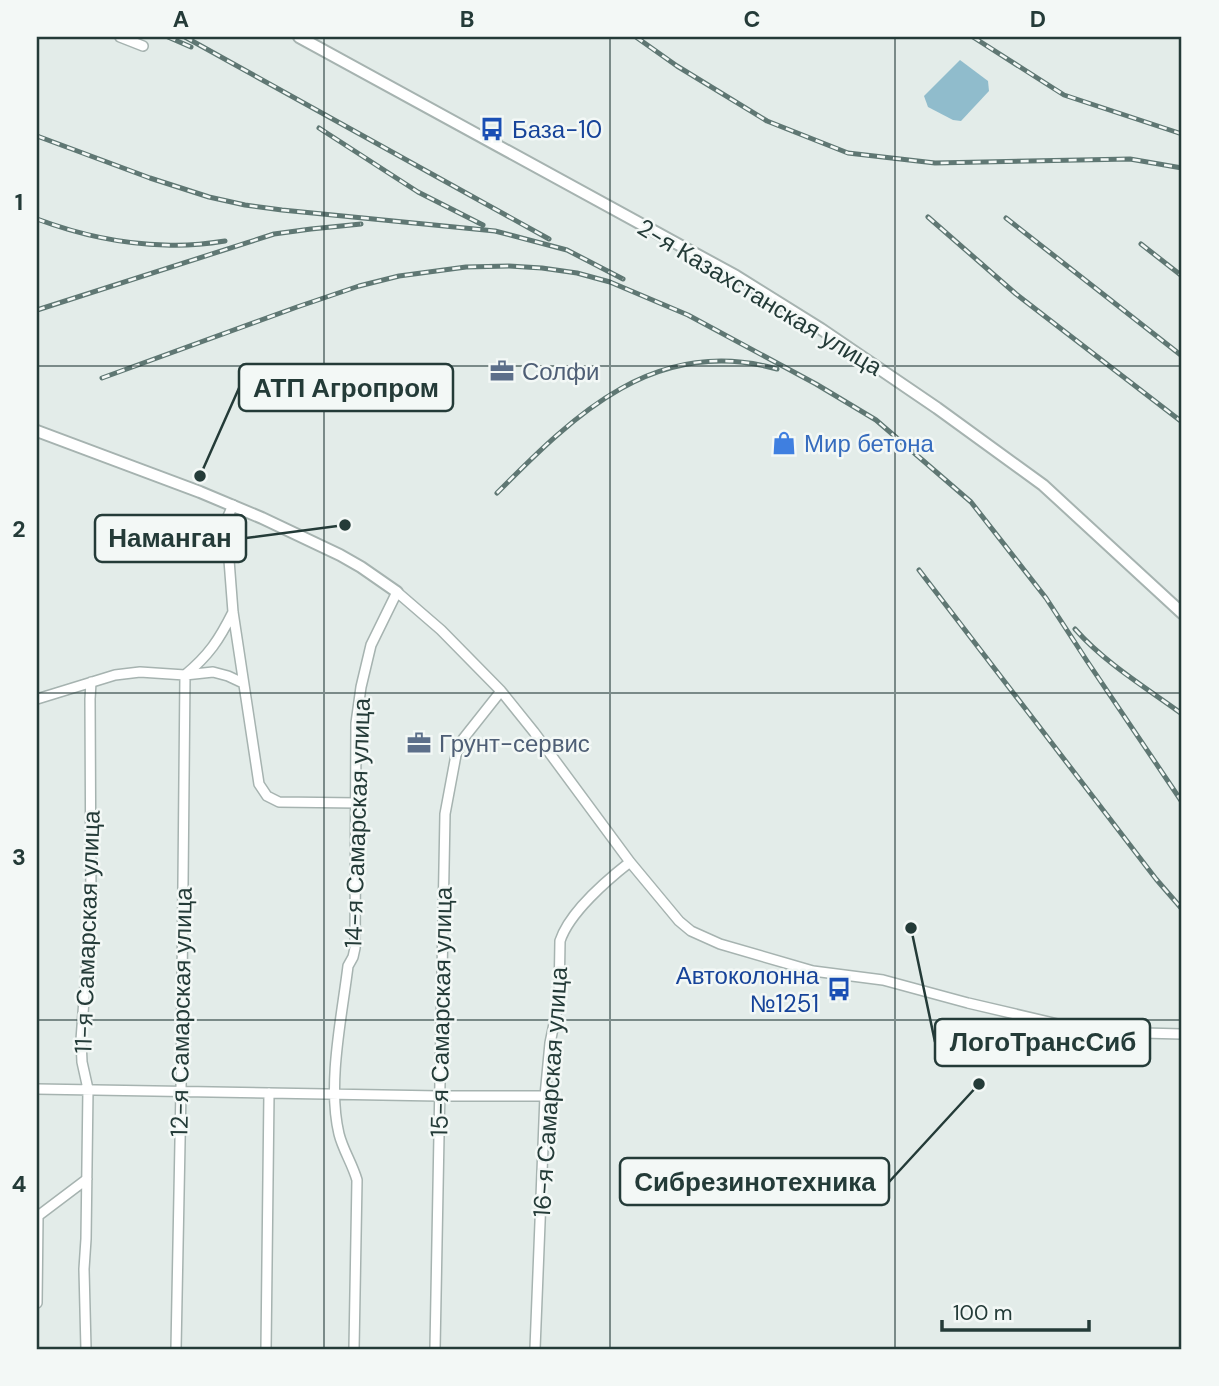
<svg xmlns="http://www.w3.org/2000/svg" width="1219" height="1386" font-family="'DM Sans',sans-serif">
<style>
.water{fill:#90bccc}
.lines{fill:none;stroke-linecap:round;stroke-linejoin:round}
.minor-casing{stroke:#a6b3b0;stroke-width:12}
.tertiary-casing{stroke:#a6b3b0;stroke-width:14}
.minor{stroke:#fff;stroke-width:9}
.tertiary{stroke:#fff;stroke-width:10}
.rail-casing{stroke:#5f7773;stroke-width:5}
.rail{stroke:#f3f8f6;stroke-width:2.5;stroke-dasharray:8;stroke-linecap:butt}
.grid{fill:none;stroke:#243b38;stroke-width:2;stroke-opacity:0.55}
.labels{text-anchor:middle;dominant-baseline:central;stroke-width:5;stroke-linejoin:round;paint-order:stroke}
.transit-label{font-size:24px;fill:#164399;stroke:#f3f8f6;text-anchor:start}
.street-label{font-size:24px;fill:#243b38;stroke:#f3f8f6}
.service-label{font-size:24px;fill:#4e5e75;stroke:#f3f8f6;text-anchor:start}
.shop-label{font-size:24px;fill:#366cbe;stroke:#f3f8f6;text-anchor:start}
.leader{fill:none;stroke:#243b38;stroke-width:2.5}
.callout-dot{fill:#243b38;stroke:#f3f8f6;stroke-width:2.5}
.callout{fill:#f3f8f6;stroke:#243b38;stroke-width:2.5}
.callout-label{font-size:26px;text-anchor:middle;font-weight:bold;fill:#243b38}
.neatline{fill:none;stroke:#243b38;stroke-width:2.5}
.grid-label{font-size:23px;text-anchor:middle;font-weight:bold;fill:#243b38}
</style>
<rect width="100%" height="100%" fill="#e3ece9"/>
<path class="water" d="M960,60L988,81L989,91L961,121L953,120L928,107L924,96Z"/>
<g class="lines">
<g class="minor-casing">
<path id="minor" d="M120,37L143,46
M233,505L226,521L233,612L259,784L267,796L279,802L357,803
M37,699L115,675L140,672L185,675L213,672L228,676L243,683
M37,1089L439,1096H545
M37,1303L38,1216L87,1179
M86,1349L84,1269L86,1239L88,1089L82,1062L81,1040L91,905L90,699L91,682
M176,1349L181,1090L185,675C209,655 219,640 233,612
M266,1349L269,1093
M354,1349L357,1180C352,1163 343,1150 339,1134C327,1084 342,1016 348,966L353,957L355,948L356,723L361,687L371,645L397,592L441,630L501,691L534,732L630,862L679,921L691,931L720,944L813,971L883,980L968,1003L1066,1026L1143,1033L1182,1034
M435,1349L445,814L456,755L463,739L501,691
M535,1349L545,1096L550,1043L559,1000L560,941C569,913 607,880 630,862"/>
</g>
<g class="tertiary-casing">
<path id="tertiary" d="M299,37L736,276L821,329L937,408L1043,485L1182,613
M37,431L200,492L262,518L340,555L361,567L397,592"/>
</g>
<use href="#minor" class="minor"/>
<use href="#tertiary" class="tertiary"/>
<g class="rail-casing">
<path id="rail" d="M168,37L191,47
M185,37L549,239
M636,37L677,66L767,121L848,153L935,163L1130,159L1182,168
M973,37L1064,95L1182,134
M319,128L418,192L483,225
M37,136L150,178L209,197L245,205L282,210L495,231L567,250L623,279
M928,217L1016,294L1182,422
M1006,218L1182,356
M37,219C77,234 122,244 165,245C185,246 206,244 225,241
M1141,244L1182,276
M37,310L274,234L311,229L361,224
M102,378L297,307L359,286L399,276L466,267L509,266L542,268L577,273L610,282L688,315L816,384L876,420L971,502L1046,598L1087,661L1182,802
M497,493C575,414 656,335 777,369
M919,570L1156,879L1182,909
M1075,629C1105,663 1145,687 1182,714"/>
</g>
<use href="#rail" class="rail"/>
</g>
<path class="grid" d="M324,37V1349M610,37V1349M895,37V1349M37,366H1182M37,693H1182M37,1020H1182"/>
<defs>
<g id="bus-bare" transform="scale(1.89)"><path d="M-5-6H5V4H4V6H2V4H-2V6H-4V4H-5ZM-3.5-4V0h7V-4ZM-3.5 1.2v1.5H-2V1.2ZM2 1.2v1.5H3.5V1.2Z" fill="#1a4fb4" stroke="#f3f8f6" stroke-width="2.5" paint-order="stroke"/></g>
<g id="office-bare" transform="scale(1.89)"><path d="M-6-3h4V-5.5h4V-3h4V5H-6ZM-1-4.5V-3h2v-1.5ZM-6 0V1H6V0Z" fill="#5c6f8a" stroke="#f3f8f6" stroke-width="2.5" paint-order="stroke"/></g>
<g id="shop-bare" transform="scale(1.89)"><path d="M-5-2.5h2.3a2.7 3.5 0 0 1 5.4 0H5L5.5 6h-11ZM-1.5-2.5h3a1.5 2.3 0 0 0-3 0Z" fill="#3f7fe0" stroke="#f3f8f6" stroke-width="2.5" paint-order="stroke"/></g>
</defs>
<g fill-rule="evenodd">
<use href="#bus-bare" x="492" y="129"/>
<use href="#office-bare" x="502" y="371"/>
<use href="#shop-bare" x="784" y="443"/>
<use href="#office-bare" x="419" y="743"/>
<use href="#bus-bare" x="839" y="989"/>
</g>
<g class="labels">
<g class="transit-label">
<text x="512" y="129">База-10</text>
<text x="819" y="975" text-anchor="end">Автоколонна<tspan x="819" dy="28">№1251</tspan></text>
</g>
<g class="street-label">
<text transform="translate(760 297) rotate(31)">2-я Казахстанская улица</text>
<text transform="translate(357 823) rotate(-88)">14-я Самарская улица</text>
<text transform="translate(87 932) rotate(-88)">11-я Самарская улица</text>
<text transform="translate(181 1012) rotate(-89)">12-я Самарская улица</text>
<text transform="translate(441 1012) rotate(-89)">15-я Самарская улица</text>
<text transform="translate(550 1092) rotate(-86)">16-я Самарская улица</text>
</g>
<g class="service-label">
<text x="522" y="371">Солфи</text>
<text x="439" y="743">Грунт-сервис</text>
</g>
<g class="shop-label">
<text x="804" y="443">Мир бетона</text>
</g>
</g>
<path class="leader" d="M200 476L239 388M345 525L246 538M911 928L935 1042M979 1084L889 1182"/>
<g class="callout-dot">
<circle cx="200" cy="476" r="7"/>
<circle cx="345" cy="525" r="7"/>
<circle cx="911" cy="928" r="7"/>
<circle cx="979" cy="1084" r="7"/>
</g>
<g class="callout">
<rect x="239" y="364" width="214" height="47" rx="7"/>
<rect x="95" y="515" width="151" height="47" rx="7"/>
<rect x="935" y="1019" width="215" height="47" rx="7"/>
<rect x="620" y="1158" width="269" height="47" rx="7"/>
</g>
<g class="callout-label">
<text x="346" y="397">АТП Агропром</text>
<text x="170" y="547">Наманган</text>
<text x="1043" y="1051">ЛогоТрансСиб</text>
<text x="755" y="1191">Сибрезинотехника</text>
</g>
<rect width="1219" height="1386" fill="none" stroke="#f3f8f6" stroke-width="77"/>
<path d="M942 1320v10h147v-10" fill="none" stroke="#243b38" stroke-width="3.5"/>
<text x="953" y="1320" font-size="21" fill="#243b38" stroke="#f3f8f6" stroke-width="5" paint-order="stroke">100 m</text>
<rect x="38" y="38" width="1142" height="1310" class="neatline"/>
<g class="grid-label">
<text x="181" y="27">A</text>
<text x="467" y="27">B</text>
<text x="752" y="27">C</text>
<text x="1038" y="27">D</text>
<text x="19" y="210">1</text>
<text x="19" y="537">2</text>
<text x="19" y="865">3</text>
<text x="19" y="1192">4</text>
</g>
</svg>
